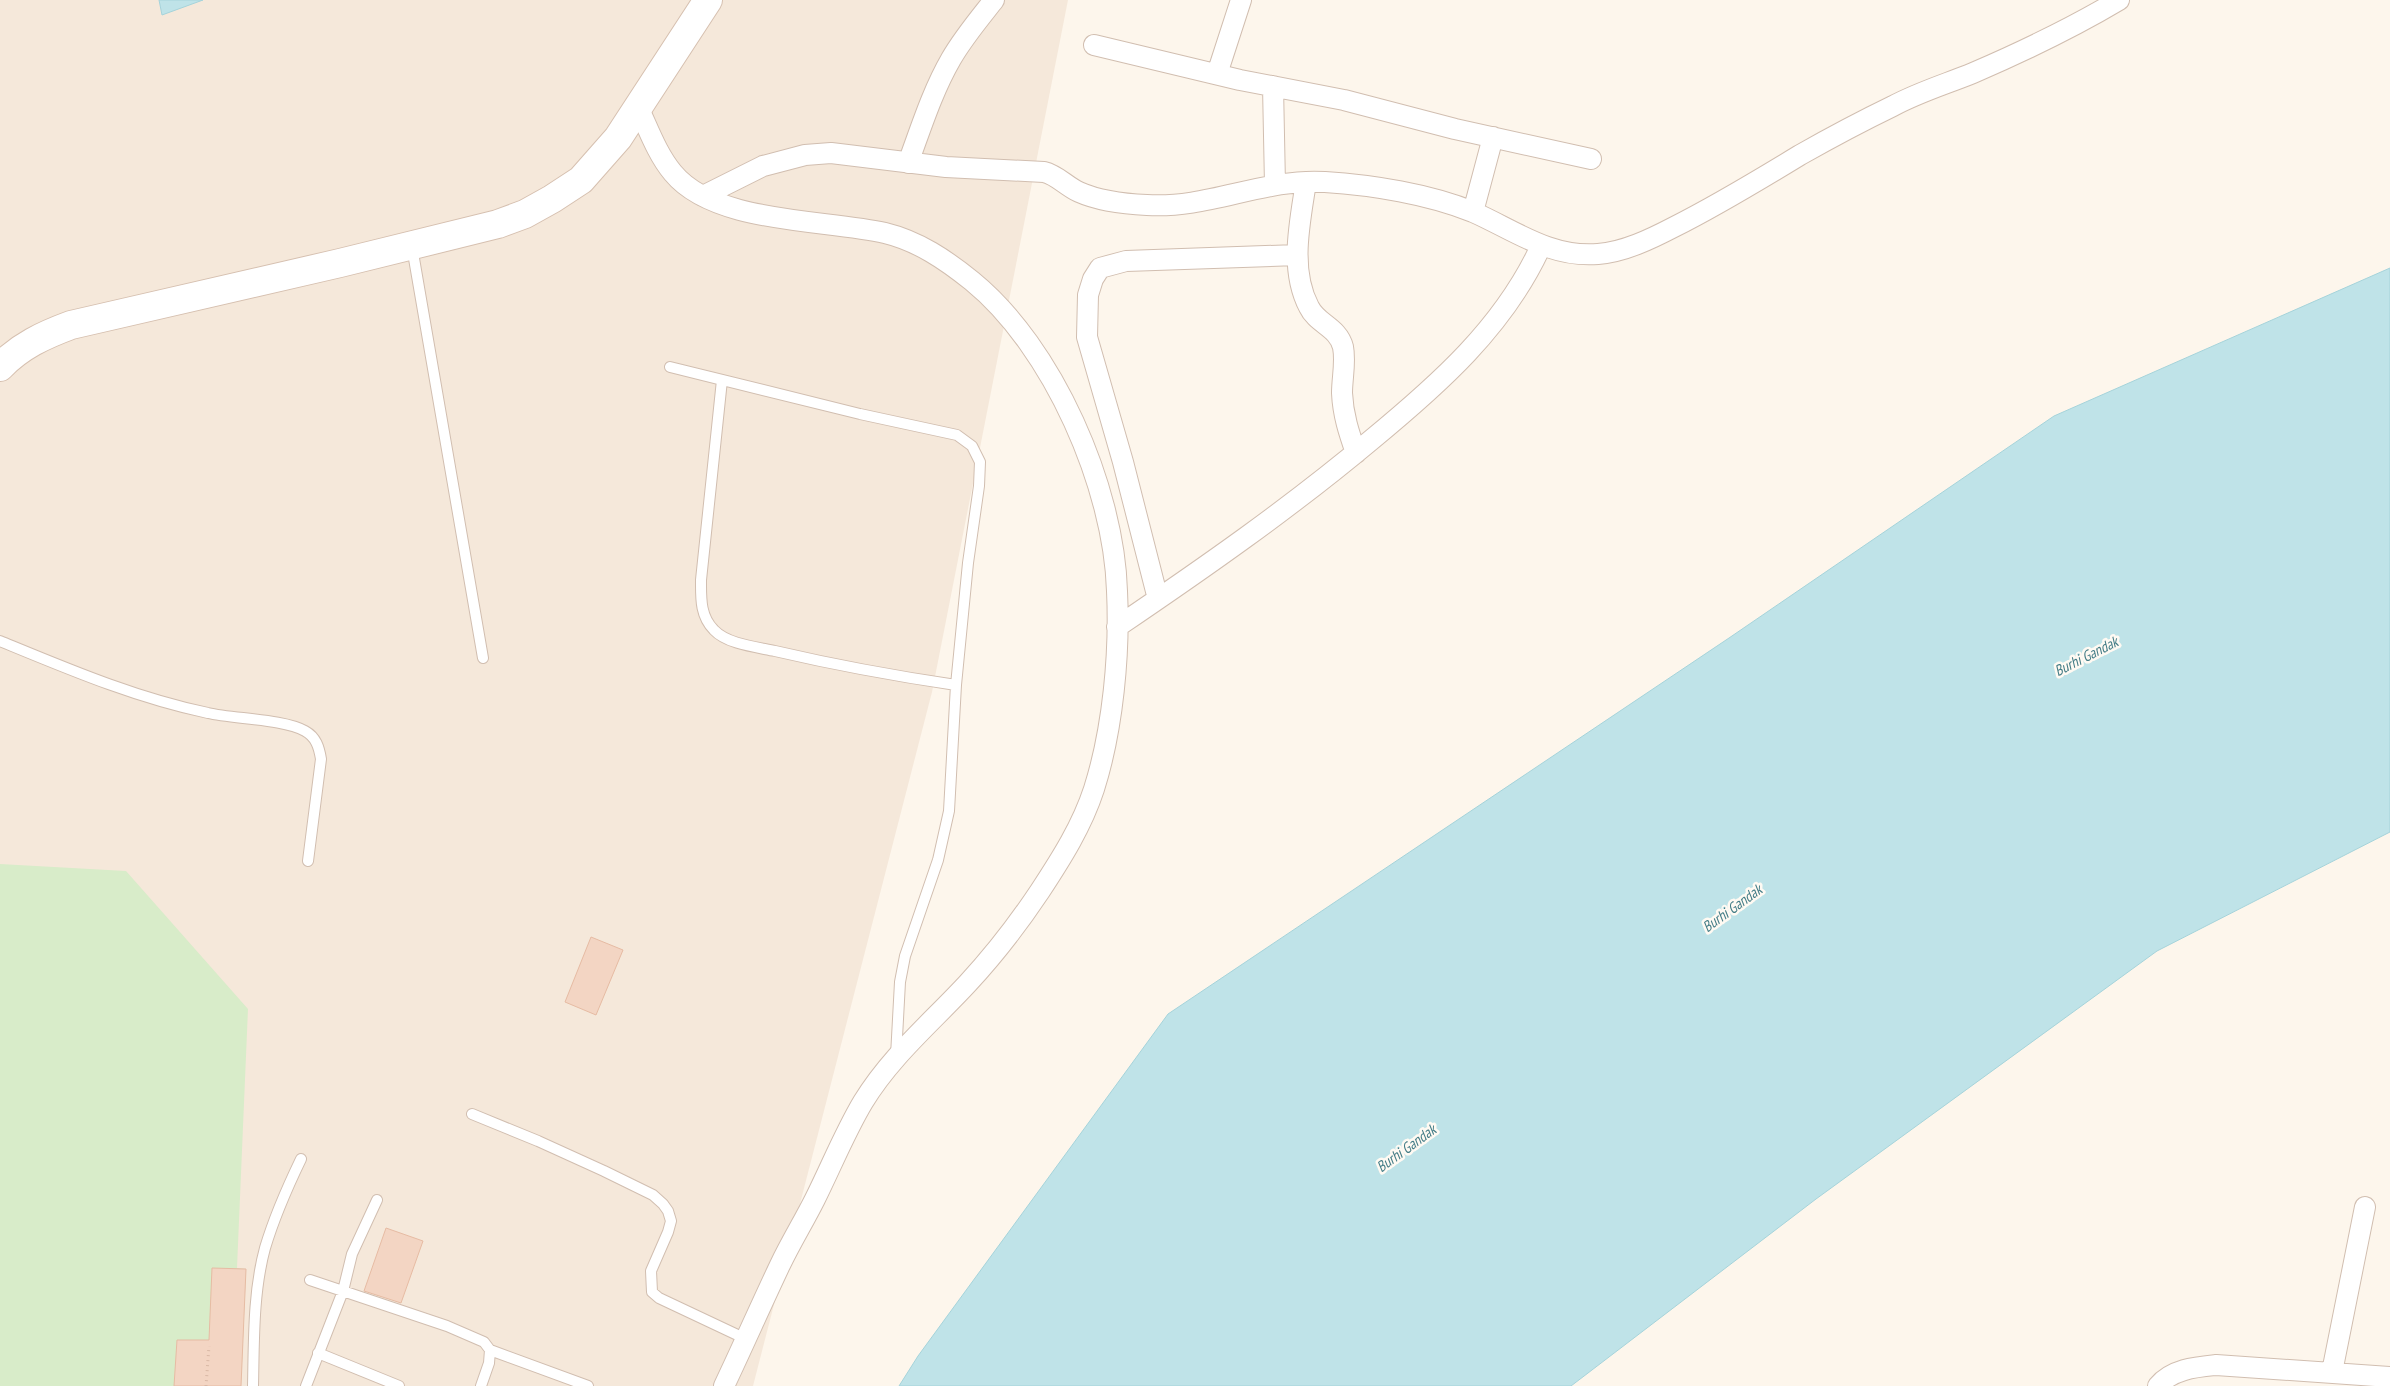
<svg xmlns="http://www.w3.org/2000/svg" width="2390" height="1386" font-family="'PT Sans Narrow',sans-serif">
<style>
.residential{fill:#f5e8da}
.green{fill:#d8ecc9}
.water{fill:#bfe3e8;stroke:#a5d3da}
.building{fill:#f3d5c3;stroke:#e6bba3}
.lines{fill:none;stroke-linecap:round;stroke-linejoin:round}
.lane-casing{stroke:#d1beb0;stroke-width:12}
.street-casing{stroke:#d1beb0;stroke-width:22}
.secondary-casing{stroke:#d6c0b0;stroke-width:30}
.path{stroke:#d9b8a5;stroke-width:3;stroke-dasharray:1 4;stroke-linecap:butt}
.lane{stroke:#fff;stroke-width:10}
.street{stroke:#fff;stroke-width:20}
.secondary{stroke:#fff;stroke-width:28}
.labels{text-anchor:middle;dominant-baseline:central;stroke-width:5;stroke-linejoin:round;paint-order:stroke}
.water-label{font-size:15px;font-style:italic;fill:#437c86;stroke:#fffaf3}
</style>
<rect width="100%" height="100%" fill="#fdf6ec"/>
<path class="residential" d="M0,0H1068L932,692L753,1386H0Z"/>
<path class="green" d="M0,864L126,871L248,1009L237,1268L246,1269L241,1386H0Z"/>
<path class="water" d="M159,0H203L162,15Z
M2390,268V832L2157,951L1816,1199L1571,1386H899L918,1356L1168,1014L1729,638L2054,416Z"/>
<path class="building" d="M591,937L623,950L596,1015L565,1002Z
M386,1228L423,1241L401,1303L364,1291Z
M212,1268L246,1269L241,1386H174L177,1340H209Z"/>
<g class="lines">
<g class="lane-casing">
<path id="lane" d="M412,247L483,658
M670,367L860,414L957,435L972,446L980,462L979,486L968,563L956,685L949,811L938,860L905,956L900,982L896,1056
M722,380L701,580C701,598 700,616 714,630C727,644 756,647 775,651C835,665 895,676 956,685
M0,641C68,669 136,698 208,713C233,719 284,719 305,731C316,737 319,747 321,759L308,861
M472,1114L538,1141L604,1171L653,1195L663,1204L668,1211L671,1221L668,1232L651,1271L652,1292L659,1298L746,1339
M310,1280L447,1326L484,1342L490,1350L489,1363L481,1386
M490,1350L588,1386
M318,1353L399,1386
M253,1386C254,1341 253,1292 265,1248C274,1218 287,1188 301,1159
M306,1386L343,1291L352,1254L377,1200"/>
</g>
<g class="street-casing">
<path id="street" d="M1094,45L1240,80L1344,100L1455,129L1591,159
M1217,74L1241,0
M1273,86L1275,185
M638,107C648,128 657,154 673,173C715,224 825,219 885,233C918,241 946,260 972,281C1053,347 1114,487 1117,591C1120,653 1113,729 1094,789C1082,826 1061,859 1040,891C1018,924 994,955 968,983C932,1022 891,1056 863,1102C845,1132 831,1167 815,1199C804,1221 791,1242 780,1265C761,1305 743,1346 724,1386
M908,163C921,128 932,92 951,59C963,38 979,19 994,0
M1306,182C1300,222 1289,269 1309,307C1317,324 1338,327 1343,347C1346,362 1342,378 1342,393C1343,415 1349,433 1356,453
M703,196L763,166L805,155L831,153L946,167L1044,172C1057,175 1066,186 1079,192C1099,201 1125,204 1147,205C1208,209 1264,178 1325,182C1372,185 1429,194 1473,212C1514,230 1550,258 1598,254C1624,252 1651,239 1674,227C1718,205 1759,180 1800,155C1830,138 1862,121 1893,106C1919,92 1946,84 1973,73C2024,51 2072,28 2119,0
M1473,212L1493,137
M1158,599L1123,462L1087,337L1088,295L1093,279L1100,268L1126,261L1297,255
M1117,627C1204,568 1290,508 1370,441C1438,385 1504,327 1541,246
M2332,1372L2365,1207
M2158,1386C2172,1369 2196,1367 2216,1365L2390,1377"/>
</g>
<g class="secondary-casing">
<path id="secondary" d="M0,367C20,346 44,335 71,325L340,263L498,224L525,214L552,199L581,180L618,138L708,0"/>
</g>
<path class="path" d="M206,1386L209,1346"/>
<use href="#lane" class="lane"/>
<use href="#street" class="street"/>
<use href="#secondary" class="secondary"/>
</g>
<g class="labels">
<g class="water-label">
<text transform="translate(2086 656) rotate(-27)">Burhi Gandak</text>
<text transform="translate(1732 908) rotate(-36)">Burhi Gandak</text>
<text transform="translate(1406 1148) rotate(-36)">Burhi Gandak</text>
</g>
</g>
</svg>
